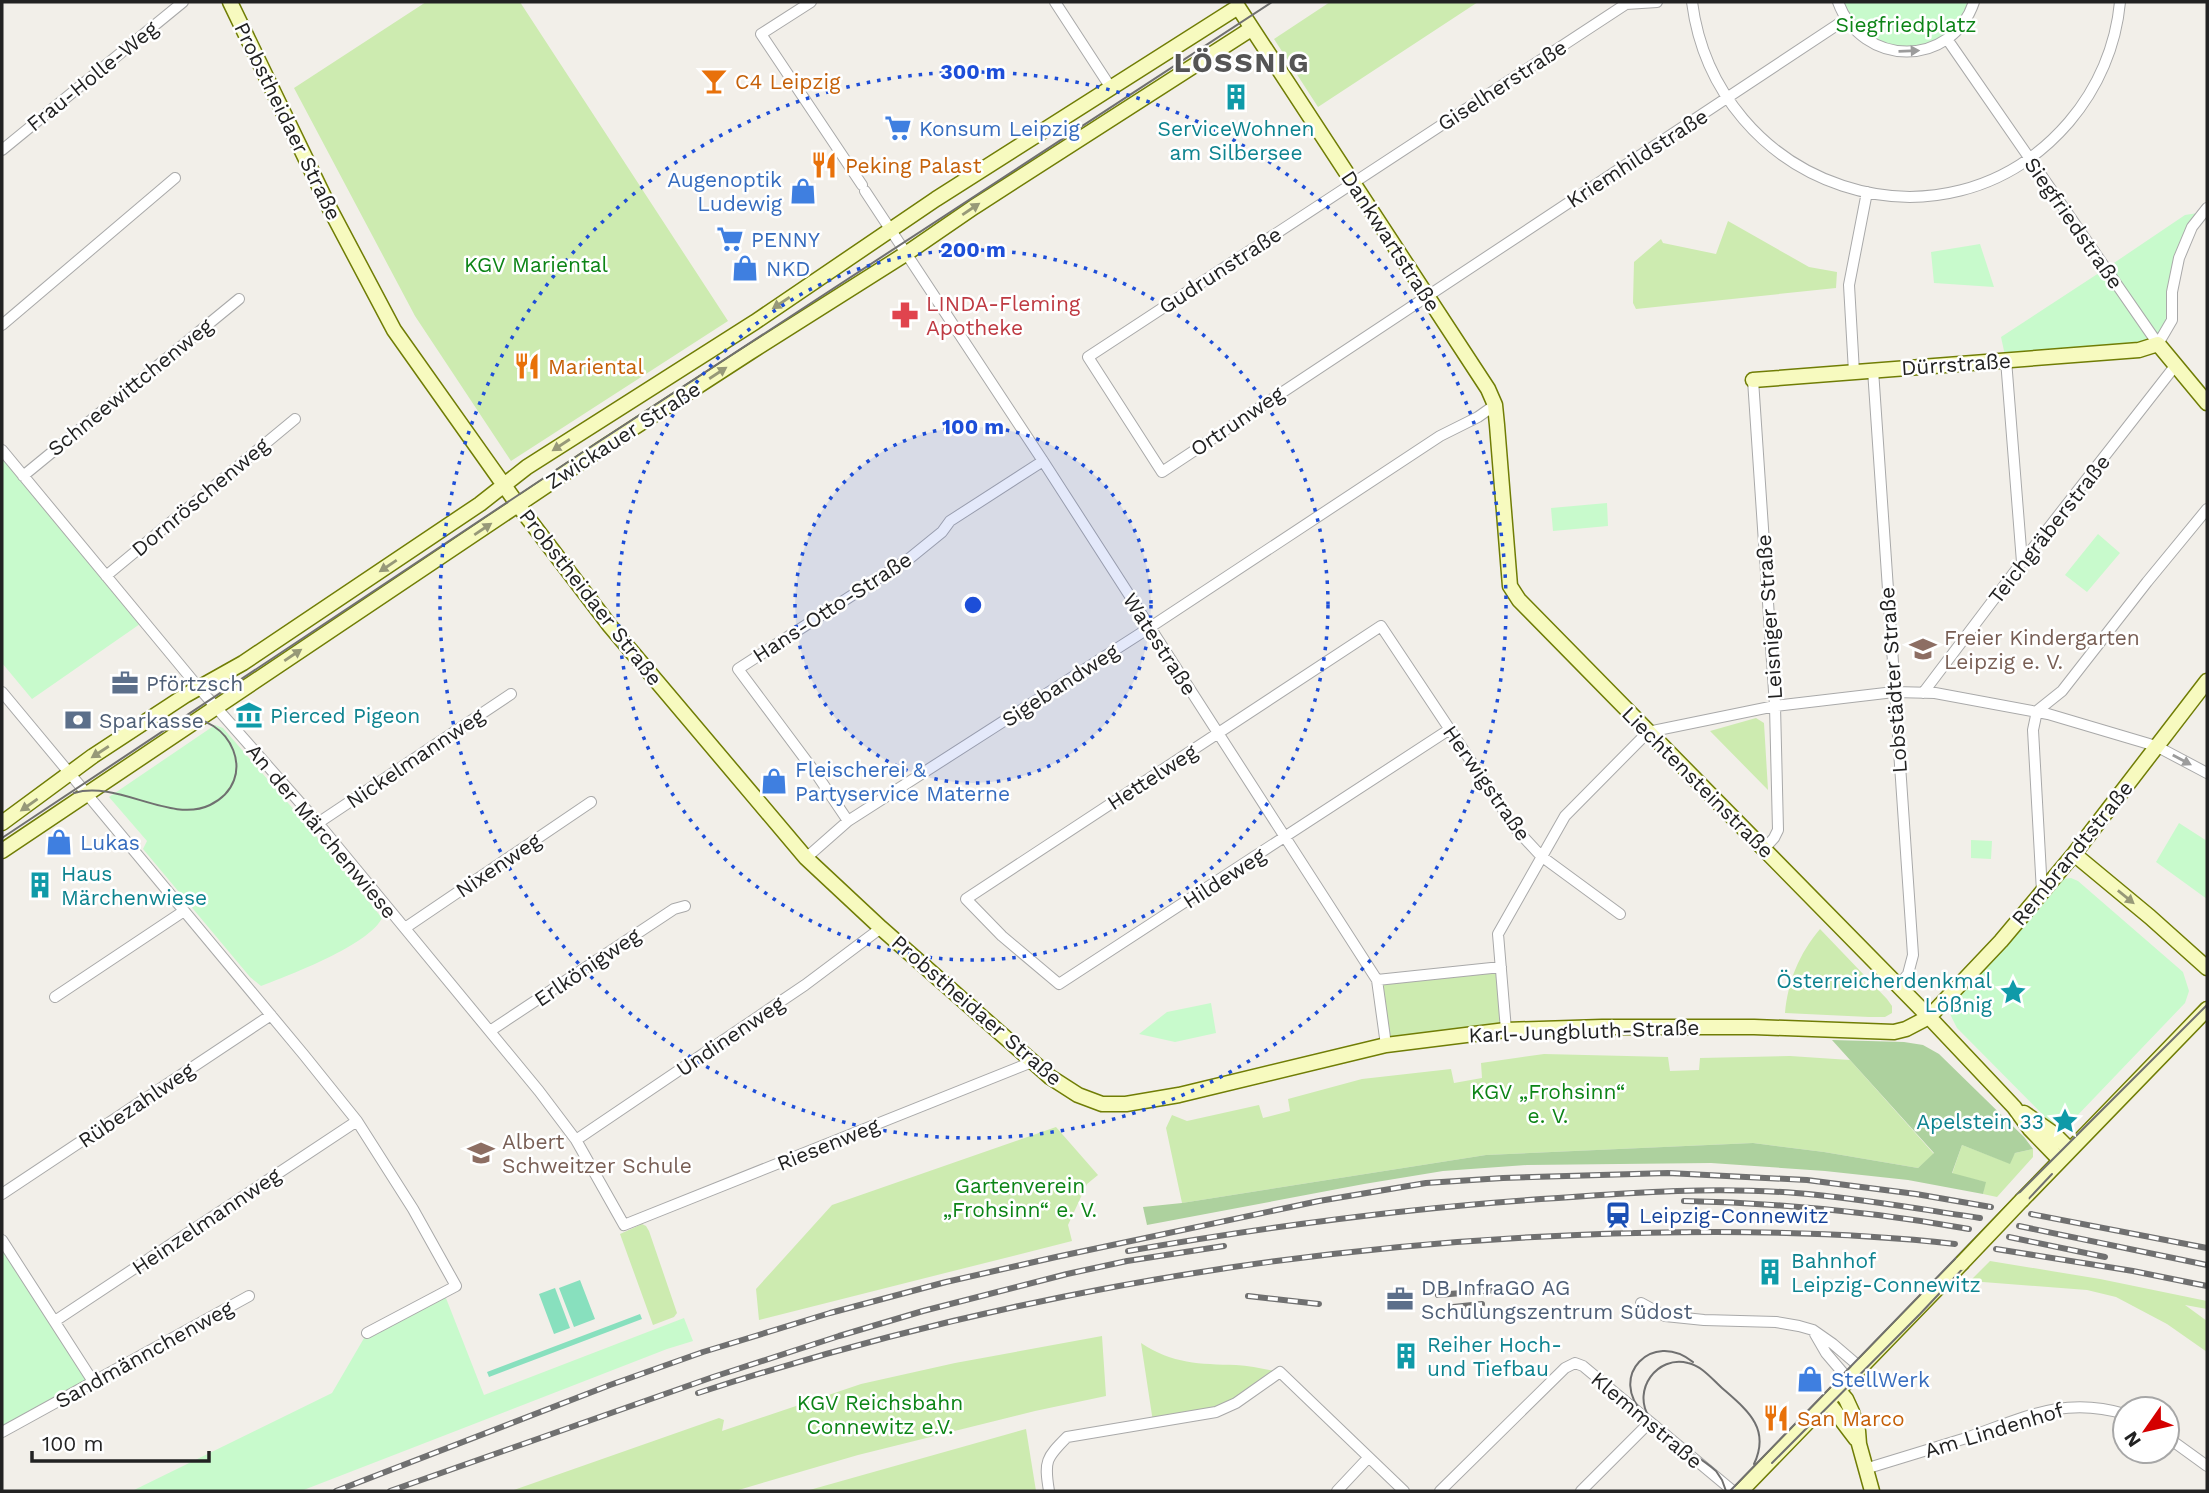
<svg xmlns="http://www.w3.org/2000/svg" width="2209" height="1493" font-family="'Work Sans',sans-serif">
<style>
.grass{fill:#cdebb0}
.forest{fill:#add19e}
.park{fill:#c8facc}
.pitch{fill:#88e0be}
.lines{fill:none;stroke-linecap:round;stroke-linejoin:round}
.street-casing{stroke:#a9a9a9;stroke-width:12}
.secondary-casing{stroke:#707d05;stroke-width:17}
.street{stroke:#fff;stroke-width:10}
.secondary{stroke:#f7fabf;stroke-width:14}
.tram{stroke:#707070;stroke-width:2}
.rail-casing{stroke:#707070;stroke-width:6}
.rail{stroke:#fff;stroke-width:3.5;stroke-dasharray:10;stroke-linecap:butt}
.secondary-bridge-casing{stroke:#707d05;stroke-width:17;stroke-linecap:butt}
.secondary-bridge{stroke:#f7fabf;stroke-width:14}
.oneway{fill:#9c9c9c}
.oneway2{fill:#979978}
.ring{fill:none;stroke:#1d4ed8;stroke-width:3.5;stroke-dasharray:3.5 7}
.labels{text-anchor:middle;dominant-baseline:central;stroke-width:5;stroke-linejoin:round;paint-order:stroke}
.park-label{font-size:21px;fill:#0c8416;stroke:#fff}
.street-label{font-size:21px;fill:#222;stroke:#fff}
.food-label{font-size:21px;fill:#c56008;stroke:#fff;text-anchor:start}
.shop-label{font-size:21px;fill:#366cbe;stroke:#fff;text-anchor:start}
.culture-label{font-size:21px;fill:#0d838f;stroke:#fff;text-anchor:start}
.health-label{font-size:21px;fill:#be3a42;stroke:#fff;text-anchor:start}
.education-label{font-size:21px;fill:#785e54;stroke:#fff;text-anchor:start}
.service-label{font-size:21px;fill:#4e5e75;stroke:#fff;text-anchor:start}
.transit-label{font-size:21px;fill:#164399;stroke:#fff;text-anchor:start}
.district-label{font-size:28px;font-weight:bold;letter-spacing:2px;fill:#555;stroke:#fff}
.centre{fill:#1d4ed8;stroke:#fff;stroke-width:3.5}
.ring-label{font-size:21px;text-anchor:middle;font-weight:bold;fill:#1d4ed8;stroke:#fff;stroke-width:5;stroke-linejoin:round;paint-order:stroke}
</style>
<rect width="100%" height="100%" fill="#f2efe9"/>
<path class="grass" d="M426,2H520L728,321L511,461L415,316L294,88Z
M1330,2H1478L1318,107L1274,39Z
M1728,221L1809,267L1837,272L1836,288L1636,309L1633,303L1634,262L1661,239L1663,243L1716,254Z
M1756,718L1764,723L1768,790L1710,731Z
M1820,929L1887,999L1892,1006V1013L1885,1017H1869L1785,1013C1788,981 1799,954 1820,929Z
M1501,967L1506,1030L1386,1045L1377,980Z
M1544,1054L1668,1057L1670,1071L1699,1070L1700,1058L1790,1056L1850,1060L1934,1154L1918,1168L1824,1152L1753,1143L1486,1155L1182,1203L1166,1128L1172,1115L1187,1121L1259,1105L1263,1118L1290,1111L1288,1099L1362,1079L1451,1069L1454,1083L1482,1078L1481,1063Z
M1056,1127L1098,1175L1087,1184L1068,1225L1072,1241L759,1320L756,1289L832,1205Z
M1962,1145L2009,1163L2015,1153L2033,1149V1157L1997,1197L1983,1194L1985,1182L1952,1174Z
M642,1224L646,1226L649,1231L677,1313L674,1317L653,1325L620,1234Z
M1990,1261L2100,1279L2207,1301V1309L2185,1305L2207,1321V1352L2167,1324L2116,1297L2087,1290L1970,1281Z
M1102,1336L1106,1396L1035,1411L858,1455L735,1491H511L719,1418L724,1420L722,1431L861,1384L955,1363Z
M1141,1343C1173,1364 1199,1364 1236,1365C1250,1366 1265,1369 1280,1372L1236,1403L1153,1422Z
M1026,1429L1036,1491H806Z"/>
<path class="forest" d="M1832,1040L1904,1042L1923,1045L1939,1054L2024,1137L2033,1149L2015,1153L2010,1164L1962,1145L1952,1173L1986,1182L1983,1194L1908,1180L1825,1171L1711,1163L1527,1165L1443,1171L1364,1184L1147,1225L1143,1207L1182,1203L1486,1155L1753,1143L1824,1152L1918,1168L1934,1153Z"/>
<path class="park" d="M1843,2H1970C1964,14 1958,24 1948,33C1921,55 1880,49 1857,25C1851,19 1847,10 1843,2Z
M2204,212L2179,258L2173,308L2158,344L2006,360L2001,337L2105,269L2185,215Z
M1980,244L1994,287L1934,283L1931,252Z
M2,457L140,624L32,699L2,663Z
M1607,503L1608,526L1553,531L1551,508Z
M2098,534L2120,553L2087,592L2065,575Z
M215,725L223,728L308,826L382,918C369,945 290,975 261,986L250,977L143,849L147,841L109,797Z
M2179,823L2207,841V899L2156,862Z
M1971,840L1992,841L1991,859L1971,858Z
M2071,878L2078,881L2183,972L2189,991L2185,1003L2074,1119C2065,1126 2060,1127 2049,1121L1957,1028L1949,1012L1952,1003L2056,885L2063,879Z
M1211,1003L1216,1033L1175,1042L1139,1034L1167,1012Z
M2,1240L94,1383L2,1432Z
M444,1293L484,1395L684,1318L693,1341L667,1349L301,1491H132L332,1393L367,1333Z"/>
<path class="pitch" d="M580,1280L595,1319L574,1327L559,1288Z
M555,1288L570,1328L554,1334L539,1294Z
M640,1314L642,1319L489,1377L487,1372Z"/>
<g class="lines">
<g class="street-casing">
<path id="street" d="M811,2L761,34L862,185
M1055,2L1111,88
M1657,2L1626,4L1088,357L1162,472L1846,19
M1692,2C1716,187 1944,267 2069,122C2098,88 2116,46 2120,2
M1838,2C1862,67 1951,69 1974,2
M1947,39L2158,344L2172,320V292L2179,258L2192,227L2207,208
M2,150L183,2
M865,191L1043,461L1377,980L1386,1045
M2,325L175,178
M2006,360L2022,562
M1873,370L1913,955L1908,974L1898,986
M1854,372L1849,285L1867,192
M1753,380L1775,706L1778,830L1774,838L1764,849
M2,450L199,688L318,823L539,1091L576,1140L624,1225L1032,1062
M23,476L239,299
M106,576L295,419
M2,692L304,1055L357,1121L413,1209L456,1286L367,1333
M1923,693L2022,562L2175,366
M1450,729L1059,984L1002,936L966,899L1381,626L1516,829L1541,856L1620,914
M848,821L817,775L738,669L910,558L942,532L950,521L1043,461
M318,823L511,694
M806,858L848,821L1149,628L1440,436L1478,417L1495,405
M2042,892L2033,730L2037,711L2062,691L2147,582L2207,509
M405,928L591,802
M1377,980L1501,967
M55,997L184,911
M1506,1030L1498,934L1565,816L1648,732L1775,706L1894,692L1935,693L2048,714L2156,746L2207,773
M490,1031L674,909L685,906
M576,1140L805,985L881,928
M2,1194L271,1015
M2,1240L94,1383
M1641,1303L1665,1316L1704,1320L1776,1322L1799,1326L1813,1330L1833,1344L1861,1368
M55,1321L357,1121
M1815,1334L1826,1353L1849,1380
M2,1432L249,1296
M2167,1437L2207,1466
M1865,1469C1898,1459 1931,1449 1963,1439C2022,1419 2062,1395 2125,1414
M1049,1491C1044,1461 1046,1458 1067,1437L1216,1412L1236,1403L1280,1372L1404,1491
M1337,1491L1368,1458
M1440,1491L1565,1368L1575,1363L1583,1366L1733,1491
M1581,1491L1650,1422"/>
</g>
<g class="secondary-casing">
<path id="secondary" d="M230,2L330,209L394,330L518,505L610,626L806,858L881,928L1050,1077L1078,1095L1102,1104H1126L1179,1095L1386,1045L1506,1030L1602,1027H1754L1894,1032L1906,1029L1929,1017L2001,941L2074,854L2207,681
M1753,380L2139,350L2158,344L2207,403
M2,823L93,756L186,695L243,663L480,504L527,467L755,322L936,199L1238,7L1488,389L1495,405L1497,425L1510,586L1519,600L1929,1017L2014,1107L2030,1129L2060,1160
M2,851L601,449L749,353L907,253L974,207L1251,29
M2074,854L2150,917L2207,968
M2024,1113L2054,1134L2070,1150
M2022,1200L2207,1009
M1839,1391L1846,1399L1852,1412L1858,1431L1859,1444L1872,1491
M1828,1402L1856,1439
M1741,1491L1962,1263"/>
</g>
<use href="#street" class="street"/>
<use href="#secondary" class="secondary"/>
<path class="tram" d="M74,793C118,780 171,824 210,805C261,780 231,713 180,718
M2,838L583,452L1272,2
M1644,1414C1607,1377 1652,1329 1693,1362
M1772,1463L1920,1314L2052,1174
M1726,1491L1722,1480L1716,1471C1695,1452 1665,1441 1649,1417C1632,1390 1657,1355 1688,1363C1702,1366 1712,1379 1722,1388C1747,1410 1771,1428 1754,1464
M1730,1491L2013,1199L2207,1005"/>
<g class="rail-casing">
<path id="rail" d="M1684,1201C1780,1203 1875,1212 1969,1229
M2031,1214L2207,1248
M2019,1226L2207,1265
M2009,1237L2105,1257
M1996,1249L2133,1271L2207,1286
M1128,1251C1270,1226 1414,1207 1558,1198C1637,1192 1718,1187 1796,1193C1858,1198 1919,1209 1980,1218
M1438,1295L1497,1290
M1248,1296L1319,1304
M1453,1307L1482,1304
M698,1393C983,1300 1278,1247 1577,1235C1703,1230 1830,1230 1955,1244
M336,1491L610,1385L703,1352L830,1313L946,1282L1056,1257L1319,1201L1426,1183L1503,1178L1668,1173L1807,1180L1916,1194L1991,1207
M390,1491L713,1377L839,1336L923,1311L1067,1274L1127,1261L1224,1246"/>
</g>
<use href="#rail" class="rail"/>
<g class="secondary-bridge-casing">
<path id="secondary-bridge" d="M1962,1263L2022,1200"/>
</g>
<use href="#secondary-bridge" class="secondary-bridge"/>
</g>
<defs><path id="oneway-solid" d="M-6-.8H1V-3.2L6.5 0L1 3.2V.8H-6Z" transform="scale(1.75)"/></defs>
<g class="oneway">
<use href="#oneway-solid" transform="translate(1909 51) rotate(-2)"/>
<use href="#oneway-solid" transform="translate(2182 760) rotate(28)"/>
</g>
<g class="oneway2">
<use href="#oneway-solid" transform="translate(971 209) rotate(-34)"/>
<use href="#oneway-solid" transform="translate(781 303) rotate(146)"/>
<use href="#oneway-solid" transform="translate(718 373) rotate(-33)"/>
<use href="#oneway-solid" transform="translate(561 445) rotate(147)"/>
<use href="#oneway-solid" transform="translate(483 529) rotate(-34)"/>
<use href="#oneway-solid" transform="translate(388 566) rotate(146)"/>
<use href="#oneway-solid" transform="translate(293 655) rotate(-34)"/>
<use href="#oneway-solid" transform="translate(100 752) rotate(147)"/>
<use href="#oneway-solid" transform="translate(29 805) rotate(145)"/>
<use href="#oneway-solid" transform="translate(2126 897) rotate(39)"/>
</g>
<circle cx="973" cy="605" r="178" fill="#1d4ed8" fill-opacity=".12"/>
<g class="ring">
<circle cx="973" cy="605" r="178"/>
<circle cx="973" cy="605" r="355"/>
<circle cx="973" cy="605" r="533"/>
</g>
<defs>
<g id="bar-bare" transform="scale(2.1)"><path d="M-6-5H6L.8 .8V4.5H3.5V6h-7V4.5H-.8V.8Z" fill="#e8710a" stroke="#fff" stroke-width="2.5" paint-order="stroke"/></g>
<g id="building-bare" transform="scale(2.1)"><path d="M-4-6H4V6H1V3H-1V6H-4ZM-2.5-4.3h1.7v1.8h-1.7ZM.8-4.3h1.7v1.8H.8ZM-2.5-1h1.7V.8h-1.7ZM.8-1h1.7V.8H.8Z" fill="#0f9aa8" stroke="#fff" stroke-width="2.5" paint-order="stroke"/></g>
<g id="supermarket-bare" transform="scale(2.1)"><path d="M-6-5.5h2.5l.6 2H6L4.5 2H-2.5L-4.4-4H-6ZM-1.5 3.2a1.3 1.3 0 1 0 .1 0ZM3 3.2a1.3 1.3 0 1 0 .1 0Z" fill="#3f7fe0" stroke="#fff" stroke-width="2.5" paint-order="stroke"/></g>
<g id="restaurant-bare" transform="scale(2.1)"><path d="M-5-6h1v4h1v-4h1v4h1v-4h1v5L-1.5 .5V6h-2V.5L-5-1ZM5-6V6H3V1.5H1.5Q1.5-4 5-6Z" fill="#e8710a" stroke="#fff" stroke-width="2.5" paint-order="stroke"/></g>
<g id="shop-bare" transform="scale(2.1)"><path d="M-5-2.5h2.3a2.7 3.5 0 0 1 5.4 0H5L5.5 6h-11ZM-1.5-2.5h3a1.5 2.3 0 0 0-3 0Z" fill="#3f7fe0" stroke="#fff" stroke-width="2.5" paint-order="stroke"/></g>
<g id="pharmacy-bare" transform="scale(2.1)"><path d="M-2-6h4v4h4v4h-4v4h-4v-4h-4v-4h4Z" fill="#e0444e" stroke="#fff" stroke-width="2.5" paint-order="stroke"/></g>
<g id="school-bare" transform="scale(2.1)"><path d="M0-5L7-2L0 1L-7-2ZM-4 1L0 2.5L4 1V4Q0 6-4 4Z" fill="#8d6e63" stroke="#fff" stroke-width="2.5" paint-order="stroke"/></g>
<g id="office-bare" transform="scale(2.1)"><path d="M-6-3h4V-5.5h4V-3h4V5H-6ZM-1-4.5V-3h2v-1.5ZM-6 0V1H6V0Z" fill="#5c6f8a" stroke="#fff" stroke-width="2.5" paint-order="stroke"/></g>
<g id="museum-bare" transform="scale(2.1)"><path d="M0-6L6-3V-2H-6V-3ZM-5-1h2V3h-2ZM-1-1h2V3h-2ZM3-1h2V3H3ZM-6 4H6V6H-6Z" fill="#0f9aa8" stroke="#fff" stroke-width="2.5" paint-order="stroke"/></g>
<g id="bank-bare" transform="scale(2.1)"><path d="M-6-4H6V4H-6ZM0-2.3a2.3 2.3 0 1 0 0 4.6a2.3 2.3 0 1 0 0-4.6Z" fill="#5c6f8a" stroke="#fff" stroke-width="2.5" paint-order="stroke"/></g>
<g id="sight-bare" transform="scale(2.1)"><path d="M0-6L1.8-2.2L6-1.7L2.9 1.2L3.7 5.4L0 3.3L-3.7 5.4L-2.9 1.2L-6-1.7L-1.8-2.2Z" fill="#0f9aa8" stroke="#fff" stroke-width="2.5" paint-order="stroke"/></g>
<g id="station-bare" transform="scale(2.1)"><path d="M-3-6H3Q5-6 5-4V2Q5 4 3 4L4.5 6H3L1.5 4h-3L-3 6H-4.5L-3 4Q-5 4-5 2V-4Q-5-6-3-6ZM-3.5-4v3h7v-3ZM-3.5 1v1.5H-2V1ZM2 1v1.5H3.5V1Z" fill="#1a4fb4" stroke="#fff" stroke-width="2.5" paint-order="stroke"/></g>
</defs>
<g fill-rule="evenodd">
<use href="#bar-bare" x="714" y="81"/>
<use href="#building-bare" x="1236" y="97"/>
<use href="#supermarket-bare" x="898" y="128"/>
<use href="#restaurant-bare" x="824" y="165"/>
<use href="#shop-bare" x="803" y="191"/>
<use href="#supermarket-bare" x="730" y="239"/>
<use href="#shop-bare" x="745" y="268"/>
<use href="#pharmacy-bare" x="905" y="315"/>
<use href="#restaurant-bare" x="527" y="366"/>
<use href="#school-bare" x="1923" y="649"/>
<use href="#office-bare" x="125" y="683"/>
<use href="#museum-bare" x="249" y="715"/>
<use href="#bank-bare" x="78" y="720"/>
<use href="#shop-bare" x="774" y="781"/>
<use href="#shop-bare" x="59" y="842"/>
<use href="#building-bare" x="40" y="885"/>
<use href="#sight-bare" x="2013" y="992"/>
<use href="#sight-bare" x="2065" y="1121"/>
<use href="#school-bare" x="481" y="1153"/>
<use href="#station-bare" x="1618" y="1215"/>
<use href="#building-bare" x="1770" y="1272"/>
<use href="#office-bare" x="1400" y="1299"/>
<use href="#building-bare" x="1406" y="1356"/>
<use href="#shop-bare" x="1810" y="1379"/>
<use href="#restaurant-bare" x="1776" y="1418"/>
</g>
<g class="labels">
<g class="park-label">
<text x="1906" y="24">Siegfriedplatz</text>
<text x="536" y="264">KGV Mariental</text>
<text x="1548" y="1091">KGV „Frohsinn“<tspan x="1548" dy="24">e. V.</tspan></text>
<text x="1020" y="1185">Gartenverein<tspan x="1020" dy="24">„Frohsinn“ e. V.</tspan></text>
<text x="880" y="1402">KGV Reichsbahn<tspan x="880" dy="24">Connewitz e.V.</tspan></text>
</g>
<g class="street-label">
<text transform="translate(92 76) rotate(-39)">Frau-Holle-Weg</text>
<text transform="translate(1502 85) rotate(-33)">Giselherstraße</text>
<text transform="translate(288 121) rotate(64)">Probstheidaer Straße</text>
<text transform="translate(1637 158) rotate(-33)">Kriemhildstraße</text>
<text transform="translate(2074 223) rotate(55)">Siegfriedstraße</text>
<text transform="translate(1391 241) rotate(57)">Dankwartstraße</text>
<text transform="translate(1220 270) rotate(-33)">Gudrunstraße</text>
<text transform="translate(1956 364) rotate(-4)">Dürrstraße</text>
<text transform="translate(130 387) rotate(-39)">Schneewittchenweg</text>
<text transform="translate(1237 421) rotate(-34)">Ortrunweg</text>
<text transform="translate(623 435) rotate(-33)">Zwickauer Straße</text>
<text transform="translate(200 497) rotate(-40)">Dornröschenweg</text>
<text transform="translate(2049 529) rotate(-52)">Teichgräberstraße</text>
<text transform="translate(591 597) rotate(52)">Probstheidaer Straße</text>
<text transform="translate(832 607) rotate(-33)">Hans-Otto-Straße</text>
<text transform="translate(1769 617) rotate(-94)">Leisniger Straße</text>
<text transform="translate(1160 644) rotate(57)">Watestraße</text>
<text transform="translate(1893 680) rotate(-94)">Lobstädter Straße</text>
<text transform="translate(1060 685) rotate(-33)">Sigebandweg</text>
<text transform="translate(415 758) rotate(-34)">Nickelmannweg</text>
<text transform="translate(1152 777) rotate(-33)">Hettelweg</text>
<text transform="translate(1698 782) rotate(45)">Liechtensteinstraße</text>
<text transform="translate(1487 783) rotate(55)">Herwigstraße</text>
<text transform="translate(322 831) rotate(50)">An der Märchenwiese</text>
<text transform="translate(2072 853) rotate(-51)">Rembrandtstraße</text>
<text transform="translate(498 865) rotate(-34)">Nixenweg</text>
<text transform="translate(1224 878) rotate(-33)">Hildeweg</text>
<text transform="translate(587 967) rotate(-34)">Erlkönigweg</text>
<text transform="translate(977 1010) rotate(41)">Probstheidaer Straße</text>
<text transform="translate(1584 1031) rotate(-2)">Karl-Jungbluth-Straße</text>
<text transform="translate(730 1036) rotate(-34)">Undinenweg</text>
<text transform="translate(136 1105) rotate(-34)">Rübezahlweg</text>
<text transform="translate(828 1144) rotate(-22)">Riesenweg</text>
<text transform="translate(206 1221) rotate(-34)">Heinzelmannweg</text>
<text transform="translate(144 1354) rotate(-29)">Sandmännchenweg</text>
<text transform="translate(1647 1420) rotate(40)">Klemmstraße</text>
<text transform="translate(1994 1430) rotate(-17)">Am Lindenhof</text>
</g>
<g class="food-label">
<text x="735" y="81">C4 Leipzig</text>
<text x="845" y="165">Peking Palast</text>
<text x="548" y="366">Mariental</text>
<text x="1797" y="1418">San Marco</text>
</g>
<g class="shop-label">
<text x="919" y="128">Konsum Leipzig</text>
<text x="782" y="179" text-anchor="end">Augenoptik<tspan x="782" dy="24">Ludewig</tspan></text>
<text x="751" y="239">PENNY</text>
<text x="766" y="268">NKD</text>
<text x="795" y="769">Fleischerei &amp;<tspan x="795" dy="24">Partyservice Materne</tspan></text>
<text x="80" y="842">Lukas</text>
<text x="1831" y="1379">StellWerk</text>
</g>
<g class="culture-label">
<text x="1236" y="128" text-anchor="middle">ServiceWohnen<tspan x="1236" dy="24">am Silbersee</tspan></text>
<text x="270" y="715">Pierced Pigeon</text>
<text x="61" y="873">Haus<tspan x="61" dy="24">Märchenwiese</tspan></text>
<text x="1992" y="980" text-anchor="end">Österreicherdenkmal<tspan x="1992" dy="24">Lößnig</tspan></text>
<text x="2044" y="1121" text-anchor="end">Apelstein 33</text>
<text x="1791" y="1260">Bahnhof<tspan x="1791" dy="24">Leipzig-Connewitz</tspan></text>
<text x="1427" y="1344">Reiher Hoch-<tspan x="1427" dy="24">und Tiefbau</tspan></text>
</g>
<g class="health-label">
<text x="926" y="303">LINDA-Fleming<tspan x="926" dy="24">Apotheke</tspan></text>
</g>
<g class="education-label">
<text x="1944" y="637">Freier Kindergarten<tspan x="1944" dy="24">Leipzig e. V.</tspan></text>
<text x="502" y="1141">Albert<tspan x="502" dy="24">Schweitzer Schule</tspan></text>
</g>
<g class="service-label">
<text x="146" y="683">Pförtzsch</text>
<text x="99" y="720">Sparkasse</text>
<text x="1421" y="1287">DB InfraGO AG<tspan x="1421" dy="24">Schulungszentrum Südost</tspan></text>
</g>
<g class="transit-label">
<text x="1639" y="1215">Leipzig-Connewitz</text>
</g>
<g class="district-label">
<text x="1242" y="62">LÖSSNIG</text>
</g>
</g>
<circle cx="973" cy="605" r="10" class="centre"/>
<g class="ring-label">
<text x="973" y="79">300 m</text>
<text x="973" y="257">200 m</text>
<text x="973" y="434">100 m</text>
</g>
<rect width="2209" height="1493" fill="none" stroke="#222222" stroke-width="7"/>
<g transform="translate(2146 1430) rotate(236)"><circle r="33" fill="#ffffff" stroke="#a7a7a7" stroke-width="2"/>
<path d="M0-5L12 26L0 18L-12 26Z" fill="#d40000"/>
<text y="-10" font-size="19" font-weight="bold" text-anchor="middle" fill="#222222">N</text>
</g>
<path d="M32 1451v10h177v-10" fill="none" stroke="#222222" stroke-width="3.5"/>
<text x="42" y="1451" font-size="21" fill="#222222" stroke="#ffffff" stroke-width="5" paint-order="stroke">100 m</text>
</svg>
